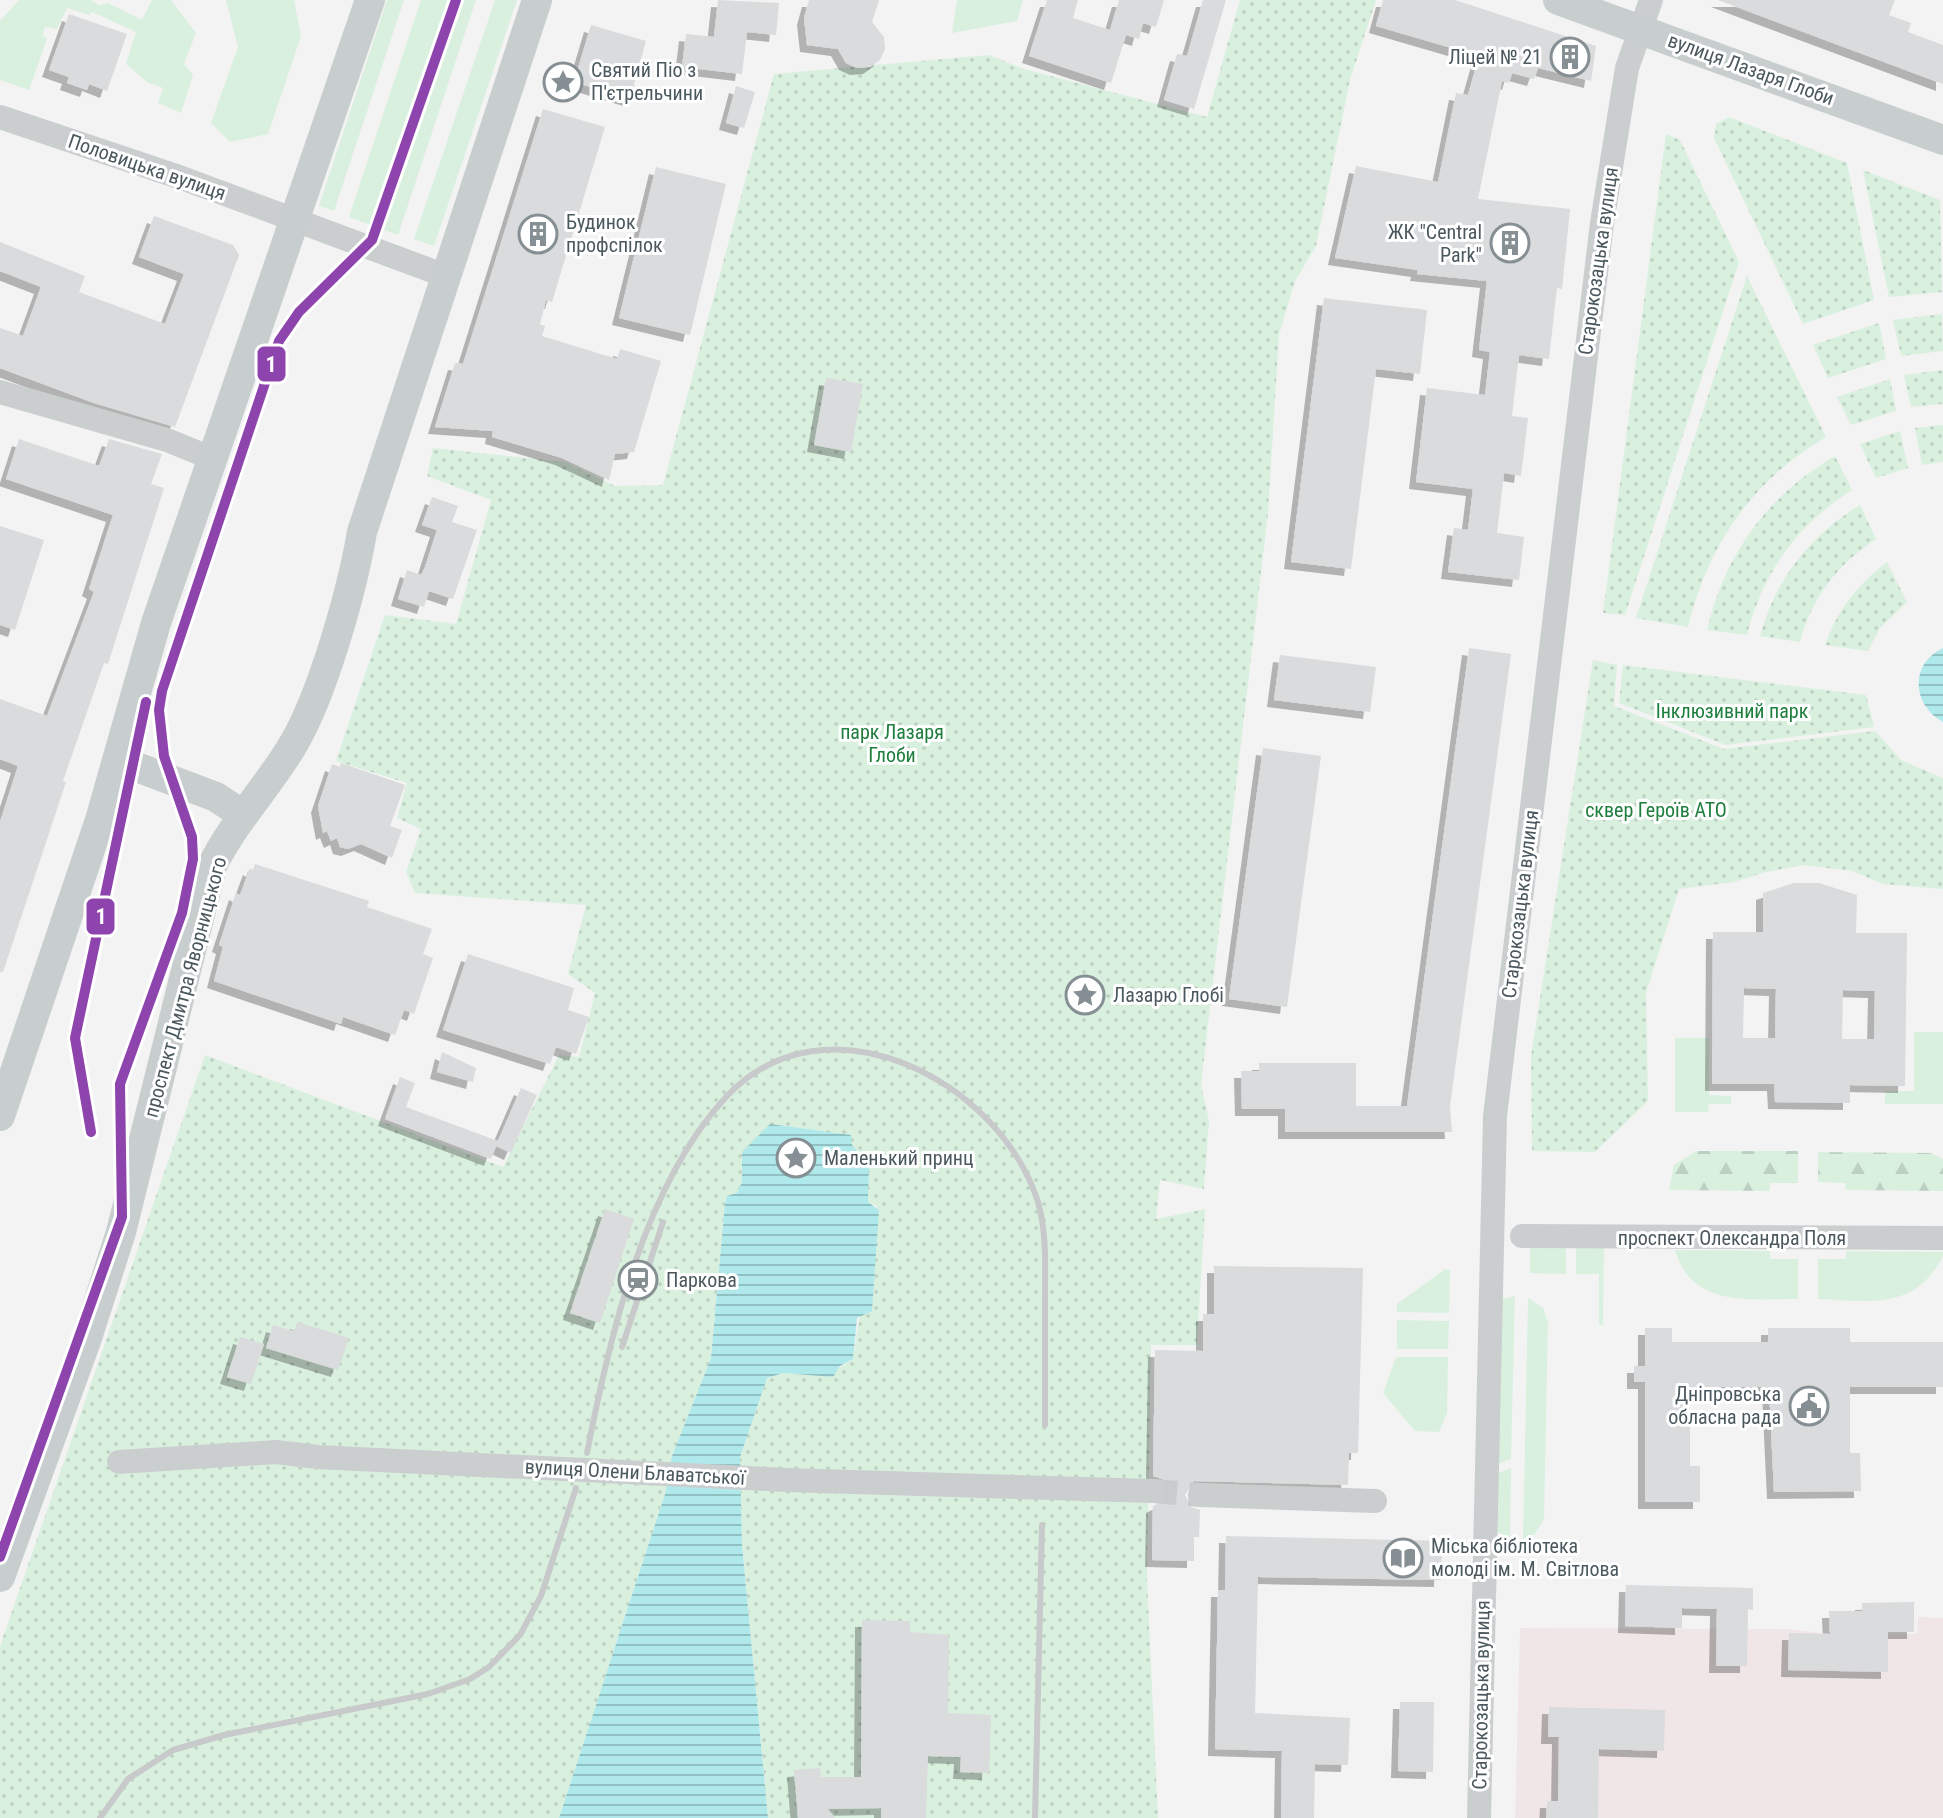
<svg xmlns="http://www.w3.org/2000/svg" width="1943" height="1818" font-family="'Roboto Condensed',sans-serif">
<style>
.medical{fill:#f0e6e7}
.grass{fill:#daf0df}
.forest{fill:url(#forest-firs)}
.park{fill:url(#park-dots)}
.water{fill:url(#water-rules)}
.building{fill:#d9dbdc;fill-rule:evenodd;filter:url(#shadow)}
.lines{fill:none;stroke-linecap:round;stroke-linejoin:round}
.minor-tunnel{stroke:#c9ccce;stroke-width:24;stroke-dasharray:24 12;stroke-linecap:butt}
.minor{stroke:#cbcecf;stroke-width:24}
.major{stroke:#c8cdce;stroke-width:30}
.rail{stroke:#c7c9ca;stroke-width:6}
.tram-1-casing{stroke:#fff;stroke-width:16}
.tram-1{stroke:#8e44ad;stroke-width:10}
.labels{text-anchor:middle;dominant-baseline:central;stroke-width:6;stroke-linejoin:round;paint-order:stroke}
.poi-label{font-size:20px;fill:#4b595f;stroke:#fff;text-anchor:start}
.street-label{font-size:20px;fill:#4b595f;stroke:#fff}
.park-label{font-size:20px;fill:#1d7e3d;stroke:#fff}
.line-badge{stroke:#fff;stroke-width:3}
.badge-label{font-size:22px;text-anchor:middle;font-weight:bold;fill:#fff}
</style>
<defs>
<pattern id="forest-firs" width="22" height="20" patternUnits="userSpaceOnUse" patternTransform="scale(2)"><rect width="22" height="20" fill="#daf0df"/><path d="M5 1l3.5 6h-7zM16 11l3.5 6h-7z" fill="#bdd0c2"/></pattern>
<pattern id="park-dots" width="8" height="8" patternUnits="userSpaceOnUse" patternTransform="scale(2)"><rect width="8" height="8" fill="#daf0df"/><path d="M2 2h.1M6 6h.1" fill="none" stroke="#bdd0c2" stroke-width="1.8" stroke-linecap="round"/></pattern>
<pattern id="water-rules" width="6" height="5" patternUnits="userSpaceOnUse" patternTransform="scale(2)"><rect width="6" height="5" fill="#b0e9eb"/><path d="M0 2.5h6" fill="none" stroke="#91c0c2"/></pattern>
<filter id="shadow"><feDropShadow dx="-7" dy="7" stdDeviation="0" flood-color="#0004"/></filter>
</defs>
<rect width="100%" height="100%" fill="#f3f3f3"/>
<path class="medical" d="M1918,1617L1943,1618V1818H1515L1520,1628L1787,1629L1830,1634H1917Z"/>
<path class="grass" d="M19,0H91L99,5L108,3L142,20L152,0H171L196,33L184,64L193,75L181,113L158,103L163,88L147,82L126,64L136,32L92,12L89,15L67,8L57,29L45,27L43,35L47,39L29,90L0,80V21Z
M226,0H294L301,36L268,134L230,142L211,123L238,47Z
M387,0H404L334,211L319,206Z
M421,0H476L398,235L349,217Z
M495,0H517L434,246L414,239Z
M957,0H1023L1017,21L952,33Z
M1914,1032H1943V1104H1885V1091H1914Z
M1675,1038H1709V1095L1731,1096V1104H1709L1708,1112H1675Z
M1530,1247H1566V1274L1530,1273Z
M1576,1248H1604L1603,1325H1599V1274H1576Z
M1675,1250L1770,1251V1259H1798V1299C1751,1299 1691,1308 1675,1250Z
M1846,1251L1943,1252V1256C1915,1311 1870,1301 1818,1299V1259H1846Z
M1445,1269L1450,1270L1449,1313L1397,1312V1304Z
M1515,1296L1511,1459L1498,1464L1502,1299Z
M1528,1298L1543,1308L1548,1322L1544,1519L1535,1534L1523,1539Z
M1397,1320L1449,1321L1448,1349H1397Z
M1396,1357H1448L1447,1413L1439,1432L1415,1431L1383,1393Z
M1511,1468L1510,1540L1497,1531L1498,1473Z"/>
<path class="forest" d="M1696,1151H1798V1183H1770V1191L1669,1190L1674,1165Z
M1818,1152L1931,1153L1943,1159V1191L1846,1190L1845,1183L1818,1182Z"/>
<path class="park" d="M1240,0H1376L1350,80L1316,246L1295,281L1279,335L1268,513L1201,1084L1209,1121L1204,1189L1160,1180L1156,1219L1205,1209L1197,1345H1151L1147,1579L1158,1818H768L742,1545L740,1457L767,1378L775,1374L839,1368L853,1359L877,1206L868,1202L863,1158L852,1145L758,1140L743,1152L742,1182L737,1193L727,1196L725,1203L711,1358L672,1456L665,1494L559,1818H0V1646L205,1055L503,1167L559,1055L579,1057L595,993L568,974L586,905L415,893L406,872L421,829L397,818L407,783L336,761L385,615L456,624L491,500L427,476L433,448L565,462L615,486L663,485L774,74L989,55L1024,69L1207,117Z
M1729,117L1847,163L1874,300L1803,324L1714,138L1716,124Z
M1666,134L1680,140L1739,262L1625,615L1603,613Z
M1863,170L1940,200L1942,292L1889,297Z
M1747,276L1826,437C1753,480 1708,544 1688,627L1636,618Z
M1942,314L1943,351L1901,356L1893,320Z
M1879,323L1886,359L1828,378L1813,345Z
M1943,370V404L1911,407L1904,375Z
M1890,379L1896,411L1851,425L1837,397Z
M1943,425V462L1922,465L1915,428Z
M1900,431L1908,468L1876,478L1860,444Z
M1835,456L1852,490C1797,525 1763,572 1747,635L1707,630C1725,554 1768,495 1835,456Z
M1860,505L1876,539C1838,564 1812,597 1800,642L1760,636C1776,579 1809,536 1860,505Z
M1887,562L1907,602L1880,628L1868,651L1825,645C1838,609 1857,585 1887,562Z
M1593,660L1617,665L1614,706L1724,749L1875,731L1901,760L1943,778V889L1883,884L1852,871L1804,865L1766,872L1734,882L1679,889L1646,993L1648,1101L1595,1152L1532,1151L1531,1056Z
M1623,665L1866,695L1874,727L1726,745L1619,703Z"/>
<path class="water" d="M1943,648V722C1912,705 1909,664 1943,648Z
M770,1124L851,1135L852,1145L869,1163L868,1202L879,1210L872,1311L857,1318L853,1359L840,1366L833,1377L783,1373L767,1378L740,1457L742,1545L768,1818H559L665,1494L672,1456L711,1358L725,1203L727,1196L737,1193L742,1182V1152Z"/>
<path class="building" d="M718,0L779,3L776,35L747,32L742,74L682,67L686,34L714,37Z
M809,0H879L872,22L884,37L885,49L880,60L870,67L857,68L846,63L838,49L807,45L804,18Z
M1047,0H1078L1073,18L1110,30L1119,0H1164L1156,27L1143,23L1139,39L1126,35L1111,83L1029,56Z
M1203,0H1226L1194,109L1164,100L1177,54L1187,56Z
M1383,0H1455L1596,46L1591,81L1538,68L1534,79L1512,73L1509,83L1502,81L1478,199L1570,209L1562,289L1557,288L1549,359L1519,355L1512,416L1528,418L1521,476L1504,473L1497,533L1524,537L1519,580L1448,572L1454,528L1468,530L1473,489L1416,482L1427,388L1485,395L1490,352L1479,350L1487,281L1417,274L1418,270L1335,258L1356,166L1438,182L1456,93L1468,95L1479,56L1376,26Z
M1718,0H1895L1889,15L1911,23L1908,32L1943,45V84Z
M69,14L127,34L107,91L89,84L87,90L67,83L69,77L49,70Z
M591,25L646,41L630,99L574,82Z
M736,86L755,92L744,128L726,123Z
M543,109L605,127L552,302L546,300L540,324L545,326L542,336L617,359L620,349L661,361L634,452L615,454L609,480L562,458L492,437L493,431L435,427L455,363L463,364Z
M656,167L726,184L690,335L619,318Z
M154,216L233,245L239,255L175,427L94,403L0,368V328L23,336L41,287L0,271V242L85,276L79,292L165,324L184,274L139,257Z
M1324,298L1427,310L1420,374L1376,369L1351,569L1291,562Z
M826,378L863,384L851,452L814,445Z
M19,439L99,466L109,439L162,454L151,484L164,488L108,664L104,663L63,781L66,782L3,972H0V822L18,766L0,759V699L47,716L94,592L89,589L113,515L6,479Z
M432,497L458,506L452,522L477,530L453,599L429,591L424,607L398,599L407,570L421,575L425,567L437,530L422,525Z
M0,526L44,540L15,630L0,625Z
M1469,648L1511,654L1450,1106L1452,1132H1285V1109H1242L1241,1071H1259V1063H1356V1106H1407Z
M1280,655L1376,667L1370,712L1274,700Z
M1263,748L1321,756L1287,1007L1229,999Z
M341,763L405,785L390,826L402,830L392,858L361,844L348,849L340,847L337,838L331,841L327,831L323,833L318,806L332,764L340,767Z
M255,864L369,901L367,907L432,929L423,954L433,958L414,1014L404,1010L395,1035L343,1017L341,1024L214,981L223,947L219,945L236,893L240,895L250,868L253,870Z
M1819,883L1857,895L1856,933H1907L1905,1086L1850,1085V1103L1775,1102L1774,1084H1712L1713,932H1763V893L1794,883ZM1744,988L1776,989L1775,1038H1743ZM1843,990L1875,991L1874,1039H1842Z
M468,954L574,988L568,1010L589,1017L576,1054L556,1047L550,1064L443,1030Z
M442,1052L476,1068L473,1082L437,1072Z
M400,1077L415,1083L406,1107L498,1141L521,1088L537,1095L511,1153L496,1146L491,1159L385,1119Z
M605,1209L634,1219L600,1323L570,1313Z
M1214,1266L1363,1268L1358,1453H1349L1348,1485L1194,1481L1185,1495L1191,1507L1200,1510L1199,1537H1194V1561L1152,1560L1153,1506L1165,1500L1168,1491L1162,1479L1153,1476L1155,1350L1203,1351V1314H1214Z
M297,1322L349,1338L338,1370L266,1348L273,1325L294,1331Z
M1645,1328H1672V1342H1768V1328H1850V1342H1943V1387H1850V1453H1860L1861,1491L1774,1492L1769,1387H1690V1466H1700V1502H1645V1382H1634V1366H1645Z
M240,1337L264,1344L251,1384L227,1377Z
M1226,1536L1442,1541L1441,1580L1258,1577L1255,1713L1350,1718L1348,1765L1315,1764L1314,1818H1281L1282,1751L1215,1749L1218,1590H1225Z
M1626,1585L1753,1588V1610L1748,1609L1747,1666H1716L1717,1609L1682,1608V1628L1625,1626Z
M1914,1602V1632H1888V1672L1788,1670L1789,1633L1830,1634L1829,1611H1862V1603Z
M862,1620L910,1621V1632L949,1635L948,1713L991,1715L989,1773L960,1772L961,1757L928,1756L926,1818H881V1808L828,1809L835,1818H798L794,1770L820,1768L821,1777H861Z
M1400,1702H1434L1433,1772L1398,1771Z
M1549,1707L1665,1710L1664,1751L1599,1749L1598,1818H1546L1547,1801H1558L1559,1737H1548Z"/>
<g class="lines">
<path class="minor-tunnel" d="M1153,1491L1200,1495"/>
<path class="minor" d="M0,117L179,177L446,276
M0,392L167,440L211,458
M1522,1236L1943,1238
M119,1462L276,1452L317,1457L787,1480L1153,1491
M1200,1495L1375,1501
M1479,1818L1495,1116L1602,223L1627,68L1651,0"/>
<path class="major" d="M1558,0L1943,140
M118,760L216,797L243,815
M0,1116L100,820L156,623L370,0
M0,1577L87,1338L121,1232L212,866C233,823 266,789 291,748C322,698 352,591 362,532L537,0"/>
<path class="rail" d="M622,1347L663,1222
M587,1453C609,1339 644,1185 726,1097C826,990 1000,1081 1038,1202C1047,1234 1045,1266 1045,1298C1045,1340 1045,1383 1045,1425
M100,1818L128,1779L173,1750L224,1735L428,1694L470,1679L489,1667L520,1635L541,1596L576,1488
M1035,1818L1042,1525"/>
<g class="tram-1-casing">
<path id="tram-1" d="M91,1132L75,1038L146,702
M0,1557L122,1217L120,1084L182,913L193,859L192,837L164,756L159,710L162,691L279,341L299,312L372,240L456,0"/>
</g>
<use href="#tram-1" class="tram-1"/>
</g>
<defs>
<g id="building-ring" transform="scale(2)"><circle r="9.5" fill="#fff" stroke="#868f93" stroke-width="1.5"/><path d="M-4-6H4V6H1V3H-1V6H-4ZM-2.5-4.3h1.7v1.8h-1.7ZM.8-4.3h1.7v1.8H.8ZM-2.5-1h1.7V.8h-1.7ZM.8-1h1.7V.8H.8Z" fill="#868f93"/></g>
<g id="sight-ring" transform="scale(2)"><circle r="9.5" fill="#fff" stroke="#868f93" stroke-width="1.5"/><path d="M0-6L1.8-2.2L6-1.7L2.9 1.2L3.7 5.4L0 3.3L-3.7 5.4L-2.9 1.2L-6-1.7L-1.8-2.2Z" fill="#868f93"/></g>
<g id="station-ring" transform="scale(2)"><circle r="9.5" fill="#fff" stroke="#868f93" stroke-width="1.5"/><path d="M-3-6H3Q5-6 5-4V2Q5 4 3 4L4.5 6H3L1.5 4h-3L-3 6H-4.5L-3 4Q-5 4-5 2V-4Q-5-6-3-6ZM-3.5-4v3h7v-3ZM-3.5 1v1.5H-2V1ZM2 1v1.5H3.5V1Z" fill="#868f93"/></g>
<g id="civic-ring" transform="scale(2)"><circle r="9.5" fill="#fff" stroke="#868f93" stroke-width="1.5"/><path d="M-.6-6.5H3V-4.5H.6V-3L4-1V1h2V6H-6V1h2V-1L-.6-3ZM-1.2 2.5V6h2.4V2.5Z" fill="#868f93"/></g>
<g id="library-ring" transform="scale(2)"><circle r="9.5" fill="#fff" stroke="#868f93" stroke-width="1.5"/><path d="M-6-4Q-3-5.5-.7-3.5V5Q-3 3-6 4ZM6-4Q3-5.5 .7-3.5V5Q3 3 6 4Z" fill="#868f93"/></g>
</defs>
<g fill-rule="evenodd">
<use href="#building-ring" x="1570" y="57"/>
<use href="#sight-ring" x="563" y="82"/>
<use href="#building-ring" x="538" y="234"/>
<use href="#building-ring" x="1510" y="243"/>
<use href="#sight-ring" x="1085" y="995"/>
<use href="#sight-ring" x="796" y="1158"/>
<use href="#station-ring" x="638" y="1280"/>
<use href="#civic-ring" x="1809" y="1406"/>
<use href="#library-ring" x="1403" y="1558"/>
</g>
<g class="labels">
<g class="poi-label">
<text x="1542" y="57" text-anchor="end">Ліцей № 21</text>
<text x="591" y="70">Святий Піо з<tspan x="591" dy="23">П'єтрельчини</tspan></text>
<text x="566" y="222">Будинок<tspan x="566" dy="23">профспілок</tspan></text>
<text x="1482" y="232" text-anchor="end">ЖК "Central<tspan x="1482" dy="23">Park"</tspan></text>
<text x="1113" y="995">Лазарю Глобі</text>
<text x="824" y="1158">Маленький принц</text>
<text x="666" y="1280">Паркова</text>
<text x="1781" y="1394" text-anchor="end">Дніпровська<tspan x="1781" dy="23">обласна рада</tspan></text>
<text x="1431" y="1546">Міська бібліотека<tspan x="1431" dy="23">молоді ім. М. Світлова</tspan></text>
</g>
<g class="street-label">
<text transform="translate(1751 69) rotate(20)">вулиця Лазаря Глоби</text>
<text transform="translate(147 167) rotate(19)">Половицька вулиця</text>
<text transform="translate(1598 261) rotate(-82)">Старокозацька вулиця</text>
<text transform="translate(1520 904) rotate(-83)">Старокозацька вулиця</text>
<text transform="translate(185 987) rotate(-75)">проспект Дмитра Яворницького</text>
<text x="1732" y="1238">проспект Олександра Поля</text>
<text transform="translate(635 1472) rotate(3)">вулиця Олени Блаватської</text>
<text transform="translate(1481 1695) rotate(-89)">Старокозацька вулиця</text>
</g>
<g class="park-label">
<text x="1732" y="711">Інклюзивний парк</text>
<text x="892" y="732">парк Лазаря<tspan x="892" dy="23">Глоби</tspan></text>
<text x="1656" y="810">сквер Героїв АТО</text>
</g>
</g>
<g class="line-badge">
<rect x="256" y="345" width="31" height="38" rx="8" fill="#8e44ad"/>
<rect x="85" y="897" width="31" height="39" rx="8" fill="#8e44ad"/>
</g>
<g class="badge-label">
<text x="271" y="372">1</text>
<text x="101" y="924">1</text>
</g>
</svg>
